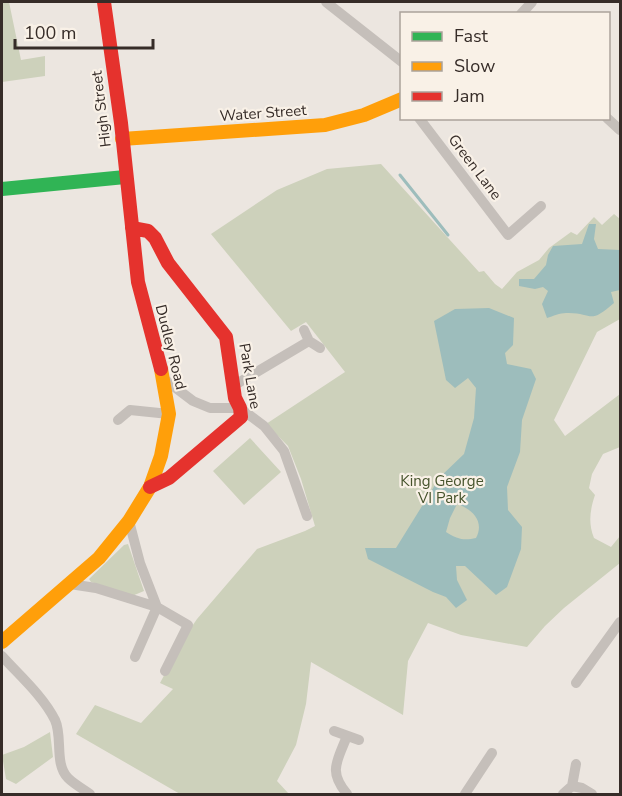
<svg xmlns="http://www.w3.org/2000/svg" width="622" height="796" font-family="'Nunito Sans',sans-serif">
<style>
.green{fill:#cdd1bb}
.water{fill:#9dbdbc;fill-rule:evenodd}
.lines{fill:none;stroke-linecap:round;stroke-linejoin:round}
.stream{stroke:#9dbdbc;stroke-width:3}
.street{stroke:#c5bfba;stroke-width:10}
.fast{stroke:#30b455;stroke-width:14}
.slow{stroke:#ff9f0a;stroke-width:14}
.jam{stroke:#e5322d;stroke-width:14}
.labels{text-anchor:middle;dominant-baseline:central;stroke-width:4.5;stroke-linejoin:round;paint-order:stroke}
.street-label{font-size:15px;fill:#362c28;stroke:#f9f1e7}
.park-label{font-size:15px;fill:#46532c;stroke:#f9f1e7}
</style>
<rect width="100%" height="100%" fill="#ece6e0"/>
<path class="green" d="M2,2H9L21,60L45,56V76L2,82Z
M381,164L479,272L484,271L495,284L502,289L517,272L539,260L549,248L571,232L577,235L594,217L602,225L614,214L620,219V319L597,332L554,420L565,436L620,394V447L603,454L592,474L589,488L595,495C590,510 588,523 594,538L611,547L620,536V563L564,608L545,626L527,647L461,635L428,623L408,661L403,715L311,662L306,704L296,745L277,781L289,794H180L76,734L95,705L141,723L173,689L160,683L184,638L197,619L257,549L305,531L315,526L301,479L288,446L266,424L345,372L306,322L291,331L211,234L277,190L327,169Z
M250,438L281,472L244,505L213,471Z
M128,544L144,591L132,596L91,582L89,579L124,545Z
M50,732L53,757L16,784L6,779L2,755L24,747Z"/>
<path class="water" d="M589,224H596L594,239L598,249L620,250V290L611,292L614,303C588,326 593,312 566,313C560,313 553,316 547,318L542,304L548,291L543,287L535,289L519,286V279H534L546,265L548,255L553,246L582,244Z
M489,308L514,318L513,345L505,353L507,364L531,369L536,379L522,420L520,452L507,487L508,510L522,527L521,549L507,587L496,595L465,566H456L457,580L467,600L456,608L446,597L433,592L368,559L365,548H396L440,477L464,454L474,418L476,388L468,378L455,388L446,380L434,321L455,309ZM457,504C472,509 485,521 476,538C464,541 457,539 446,532L450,518Z"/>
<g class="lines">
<path class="stream" d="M400,175L448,235"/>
<path class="street" d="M326,2L402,62
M521,14L532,2
M419,118L508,235L541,206
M607,118L620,130
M304,330L309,341L320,348
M164,379L193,401L210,408H240L264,426L284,451L307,516
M233,386L309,341
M118,420L130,410L169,414
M129,521L140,563L157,607L188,625L165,671
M70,584L96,588L157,607L135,657
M2,656C19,675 43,696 55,720C63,737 54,764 68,778C74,784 83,789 90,794
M576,683L620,622
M334,731L359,740
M347,736C337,762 328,771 347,794
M572,786L582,788L592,794
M465,794L492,753
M563,794L572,786L576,764"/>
<path class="fast" d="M2,189L125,177"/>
<path class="slow" d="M122,139L325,125L364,115L402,99
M2,642L99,558L129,521L150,487L161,456L169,414L161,369"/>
<path class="jam" d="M104,2L121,123L138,282L161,369
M132,228L148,231L155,238L168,263L226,337L235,398L240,408L241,417L169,478L150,487"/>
</g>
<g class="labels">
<g class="street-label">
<text transform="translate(101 109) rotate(-97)">High Street</text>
<text transform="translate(263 113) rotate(-4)">Water Street</text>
<text transform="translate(475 167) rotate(53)">Green Lane</text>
<text transform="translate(171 347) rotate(76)">Dudley Road</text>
<text transform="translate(250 376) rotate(80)">Park Lane</text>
</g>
<g class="park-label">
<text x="442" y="481">King George<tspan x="442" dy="17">VI Park</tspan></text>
</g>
</g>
<rect width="622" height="796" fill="none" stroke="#362c28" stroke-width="6"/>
<rect x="400" y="12" width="210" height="108" fill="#f9f1e7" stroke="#aba29b" stroke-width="1.5"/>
<rect x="412" y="32" width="30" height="9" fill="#30b455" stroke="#aba29b" stroke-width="1.5"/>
<text x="454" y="42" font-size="18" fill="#362c28">Fast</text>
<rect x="412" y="62" width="30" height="9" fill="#ff9f0a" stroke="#aba29b" stroke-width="1.5"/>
<text x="454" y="72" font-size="18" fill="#362c28">Slow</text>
<rect x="412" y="92" width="30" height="9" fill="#e5322d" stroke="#aba29b" stroke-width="1.5"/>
<text x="454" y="102" font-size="18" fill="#362c28">Jam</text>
<path d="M15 39v9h138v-9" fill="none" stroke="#362c28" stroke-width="3"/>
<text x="24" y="39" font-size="18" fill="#362c28" stroke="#f9f1e7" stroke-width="4.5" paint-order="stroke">100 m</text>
</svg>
